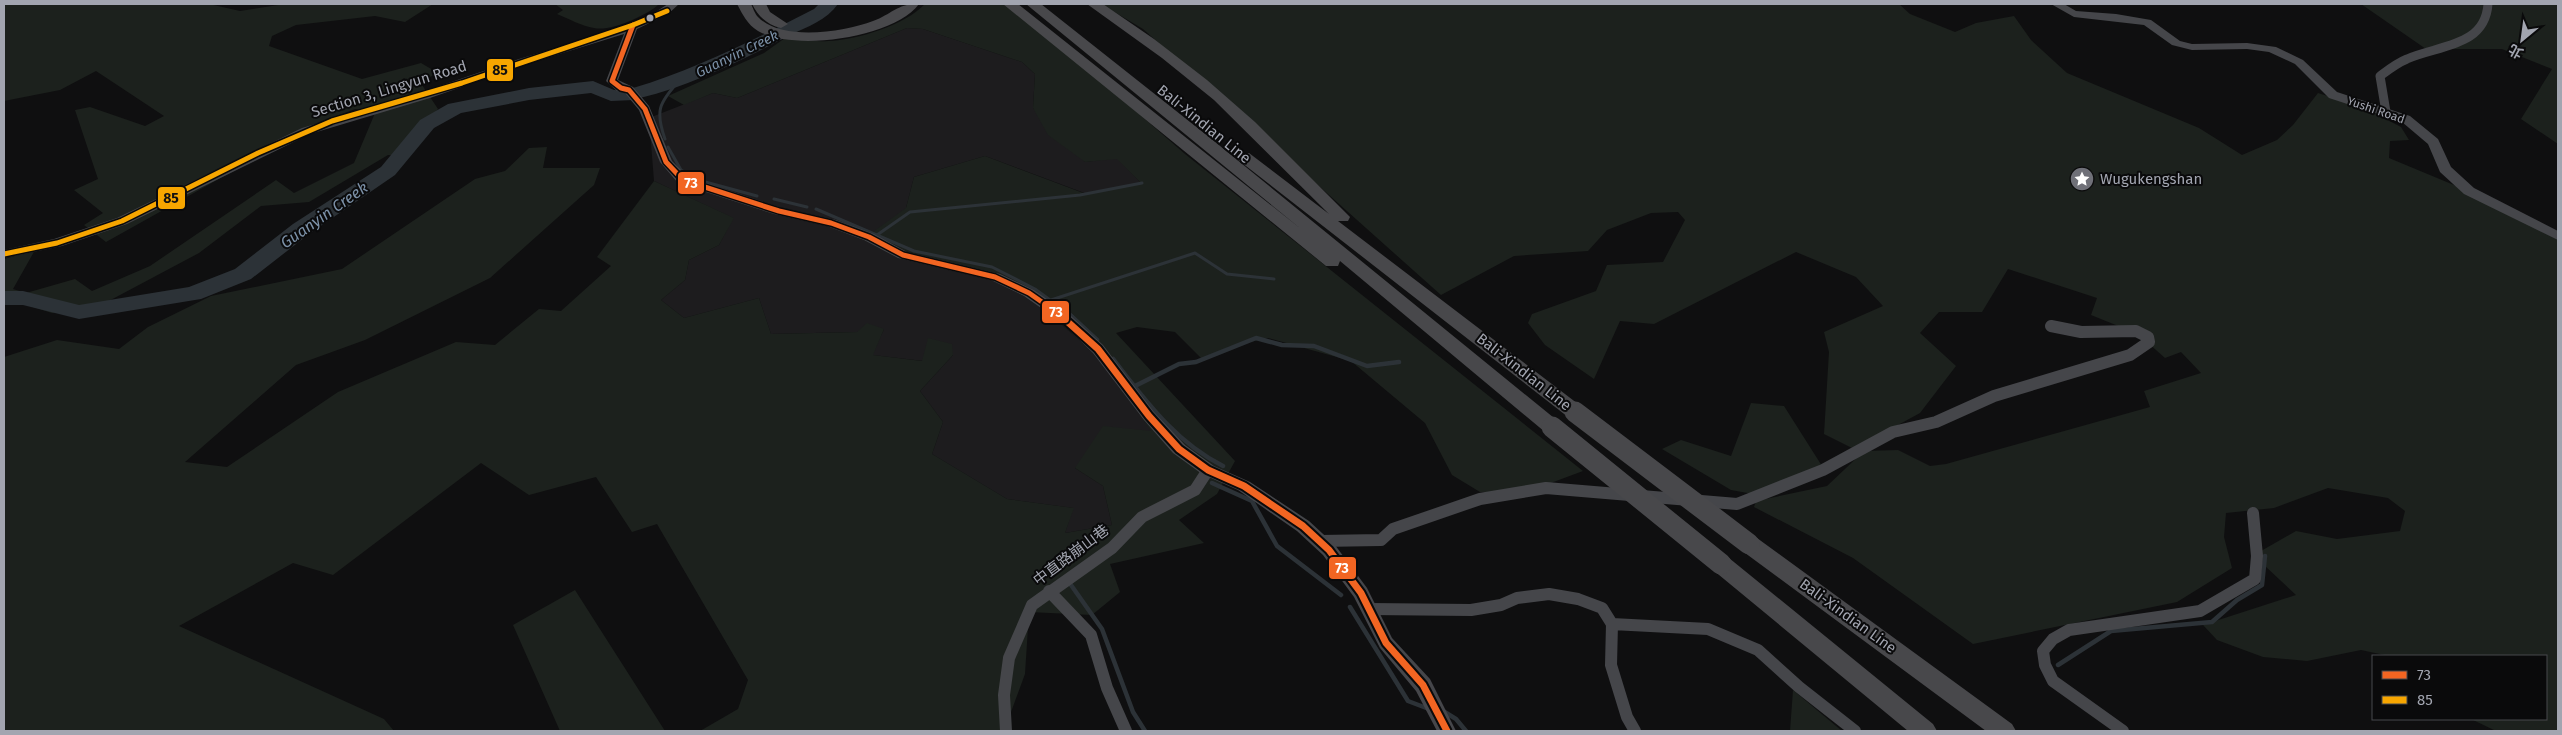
<svg xmlns="http://www.w3.org/2000/svg" width="2562" height="735" font-family="'Fira Sans','Noto Sans TC',sans-serif">
<style>
.built{fill:#1d1c1e}
.green{fill:#1c211d}
.lines{fill:none;stroke-linecap:round;stroke-linejoin:round}
.stream-far1{stroke:#2c3237;stroke-width:3}
.stream{stroke:#2c3237;stroke-width:4.5}
.river{fill:#2c3237;fill-rule:evenodd}
.minor-far1{stroke:#45464a;stroke-width:9}
.minor{stroke:#45464a;stroke-width:12}
.tertiary{fill:#45464a;fill-rule:evenodd}
.trunk{fill:#48484b;fill-rule:evenodd}
.trunk-bridge{stroke:#48484b;stroke-width:21}
.bus-1-far1-casing{stroke:#0a0a0b;stroke-width:8}
.bus-1-casing{stroke:#0a0a0b;stroke-width:11}
.bus-2-casing{stroke:#0a0a0b;stroke-width:8}
.bus-1-far1{stroke:#f26522;stroke-width:5}
.bus-1{stroke:#f26522;stroke-width:7}
.bus-2{stroke:#f7a600;stroke-width:5}
.bus-dot{fill:#a2a5b0;stroke:#0a0a0b;stroke-width:2}
.labels{text-anchor:middle;dominant-baseline:central;stroke-width:4;stroke-linejoin:round;paint-order:stroke}
.far-street-label{font-size:12px;fill:#a2a5b0;stroke:#0a0a0b}
.far-water-label{font-size:14px;font-style:italic;fill:#7c91a8;stroke:#0a0a0b}
.street-label{font-size:15px;fill:#a2a5b0;stroke:#0a0a0b}
.poi-label{font-size:15px;fill:#a2a5b0;stroke:#0a0a0b;text-anchor:start}
.water-label{font-size:16px;font-style:italic;fill:#7c91a8;stroke:#0a0a0b}
.line-badge{stroke:#0a0a0b;stroke-width:2}
.badge-label{font-size:14px;text-anchor:middle;font-weight:bold;fill:#fff}
.pale-badge-label{font-size:14px;text-anchor:middle;font-weight:bold;fill:#111}
</style>
<rect width="100%" height="100%" fill="#0f0f10"/>
<path class="built" d="M907,28L923,29L1022,62L1035,74L1033,108L1085,162L1117,158L1141,183L1087,194L985,156L914,177L906,208L986,277L1036,302L1102,360L1152,431L1075,468L1103,486L1112,525L1065,533L1073,508L1007,499L932,454L943,422L920,391L953,355L923,361L872,355L884,329L857,332L771,334L759,298L684,318L661,300L685,280L689,260L719,245L733,218L654,181L649,118L713,93L737,98Z"/>
<path class="green" d="M4,4H209L240,11L285,4H433L405,22L375,16L296,25L272,36L269,46L362,79L421,63L438,73L420,82L438,109L401,156L388,155L309,202L261,206L199,253L105,303L52,313L4,298V259L35,250L13,289L26,293L75,279L92,291L150,266L276,180L294,193L354,163L375,113L355,109L319,123L106,242L84,225L103,213L74,190L98,179L75,110L90,107L145,126L164,116L96,71L60,90L4,101Z
M555,4H659C648,15 610,32 594,28C582,26 569,19 557,14L563,10Z
M925,4H1004L1076,59L1185,154L1583,471L1524,493L1480,492L1452,475L1425,423L1351,361L1268,338L1228,347L1204,361L1175,332L1137,327L1116,333L1235,461L1217,494L1179,520L1204,543L1110,564L1120,592L1092,615L1029,612L1025,674L1004,731H700L738,709L748,680L657,524L632,532L596,477L529,495L481,463L333,575L293,563L179,626L384,719L394,731H4V357L57,340L119,349L148,327L211,296L342,269L475,179L505,171L529,148L547,147L543,168H600L594,185L490,278L365,340L296,365L185,462L227,467L338,392L456,342L495,345L539,309L561,311L611,266L597,257L654,181L734,218L719,245L689,260L685,280L661,300L684,318L759,298L771,334L857,332L867,323L884,329L873,355L922,361L928,338L952,344L953,355L920,391L943,422L932,454L1007,499L1074,508L1065,533L1112,525L1103,486L1075,468L1103,426L1151,431L1102,360L1036,302L986,277L919,263L866,237L906,208L914,177L985,156L1086,194L1141,183L1117,159L1085,162L1048,135L1033,108L1035,74L1022,62L923,29L907,28L737,98L713,93L684,105L668,96L764,53L785,38C799,39 814,42 828,41C857,40 905,25 925,4Z
M1101,4H1899L1910,14L1955,32L1976,23L2014,16L2031,40L2067,73L2199,128L2242,155L2277,140L2293,125L2318,93L2362,107L2401,127L2409,140L2390,141L2389,158L2478,195L2558,236V731H2496L2471,719H2546V656H2389L2361,650L2307,661L2263,657L2217,640L2203,625L2296,595L2265,566L2261,551L2296,531L2337,539L2400,531L2405,511L2388,498L2328,488L2274,508L2226,513L2224,537L2232,568L2177,602L1973,644L1853,558L1754,507L1756,501L1827,486L1864,451L1898,450L1930,466L1946,464L2150,407L2144,391L2201,373L2181,352L2165,358L2138,334L2091,315L2097,298L2008,269L1982,312H1939L1920,333L1956,366L1920,413L1854,449L1824,434L1829,352L1824,332L1883,306L1856,277L1796,252L1654,324L1620,321L1594,379L1545,345L1528,323L1532,314L1596,291L1607,265L1663,262L1685,220L1678,212L1651,213L1607,230L1588,251L1514,256L1441,295L1143,29Z
M2361,4H2558V144L2521,119L2552,69L2502,49H2426Z
M1751,403L1784,406L1822,466L1753,494L1731,490L1662,449L1681,440L1731,456Z
M575,590L665,731H560L513,625Z
M1793,690L1842,731H1790Z"/>
<g class="lines">
<path class="stream-far1" d="M665,139C655,111 659,103 678,82
M668,147L681,170L698,180L757,196
M774,199L807,207
M816,209L914,251L992,267L1035,289L1072,316
M877,235L910,212L1080,195L1142,183
M1051,300L1195,253L1227,274L1274,279"/>
<path class="stream" d="M1070,315L1097,340
M1113,359C1145,400 1175,442 1223,466
M1135,386L1179,364L1196,362L1256,338L1282,345L1314,346L1367,366L1399,362
M1212,483L1252,501L1277,546L1341,595
M1071,585L1102,629L1133,712L1145,731
M1350,607L1408,701L1429,709
M2058,665L2111,631L2212,622L2237,600L2262,585L2265,556
M1443,711L1456,719L1466,731"/>
<path class="river" d="M819,4H838C827,20 807,27 790,35C742,60 693,85 640,98L636,97L634,100L611,101L591,93L529,100L461,113L434,128L395,175L309,234L251,279L201,299L79,319L23,305H4V291H23L79,305L189,287L235,269L293,224L381,167L420,120L448,104L529,88L593,81L614,90L631,91L633,88C697,69 755,39 814,9Z"/>
<path class="minor-far1" d="M2386,112L2380,76C2388,70 2397,63 2407,59C2439,45 2485,47 2488,4"/>
<path class="minor" d="M1317,539L1320,541L1381,540L1393,529L1480,499L1546,488L1737,504L1823,470L1893,432L1936,422L1994,396L2130,355L2149,342L2148,337L2136,331L2081,332L2051,326
M1049,591L1091,635L1107,688L1126,731
M1369,609L1471,610L1501,605L1517,598L1549,594L1578,599L1602,608L1612,624L1611,665L1627,717L1635,731
M1612,624L1708,629L1758,650L1799,687L1855,731
M1006,731L1004,695L1009,658L1032,605L1112,548L1142,517L1195,490L1208,470
M2123,731L2053,681L2045,665L2043,651L2053,639L2069,630L2200,611L2255,579L2257,556L2253,513"/>
<path class="tertiary" d="M668,4H679L668,14L637,29L618,80L633,87L649,106L672,161L688,177L782,208L836,220L874,234L907,252L1000,274L1034,290L1071,316L1103,345L1154,412L1185,445L1214,466L1250,482L1309,521L1335,545L1367,588L1392,638L1430,679L1456,731H1437L1416,691L1380,648L1354,597L1323,555L1297,531L1238,490L1202,474L1173,453L1144,420L1093,353L1061,322L1024,296L991,280L898,258L864,240L827,226L774,214L678,183L660,162L639,110L625,93L617,91L606,81L624,34L527,64L430,98L310,134L127,224L62,246L4,258V250L54,239L117,218L302,128L422,92L519,59L606,33L646,18Z
M2051,4H2064L2076,11L2116,14L2151,20L2180,41L2192,44L2247,43L2276,47L2303,60L2337,92L2410,116L2438,139L2451,167L2474,188L2558,231V240L2464,194L2440,172L2428,144L2402,122L2329,98L2295,64L2269,52L2247,49L2192,50L2172,45L2144,25L2074,17Z"/>
<path class="trunk" d="M737,4H751C753,8 755,14 758,17C782,42 844,32 873,21C892,14 898,3 919,4C894,38 794,52 758,31C747,24 743,15 737,4Z
M752,4H766L770,12L788,24L781,28C767,25 758,16 752,4Z
M1003,4H1018L1301,229L1026,4H1041L1209,137L1559,422L1562,427L1559,432L1552,434L1545,432L1340,261L1338,266H1326Z
M1087,4H1103L1154,39L1207,80L1255,122L1350,217L1348,221H1338L1582,407L1585,412L1582,417L1575,419L1568,417L1237,159L1235,156L1237,153H1249L1329,214L1214,100L1162,58Z
M1749,536L1757,538L2012,724L2016,731H1986L1741,550L1738,544L1741,538Z
M1721,556L1729,558L1933,724L1937,731H1908L1713,570L1710,564L1713,558Z"/>
<path class="trunk-bridge" d="M1575,412L1749,544
M1552,427L1721,564"/>
<g class="bus-1-far1-casing">
<path id="bus-1-far1" d="M633,25L612,81L621,88L629,90L645,109L666,162L683,180L779,211L831,223L869,237L903,255L995,277L1029,293L1062,316"/>
</g>
<g class="bus-1-casing">
<path id="bus-1" d="M1060,315L1098,349L1149,416L1179,449L1208,470L1244,486L1303,526L1329,550L1361,593L1386,643L1423,685L1447,731"/>
</g>
<g class="bus-2-casing">
<path id="bus-2" d="M4,254L57,243L122,221L258,153L332,121L462,83L633,25L667,11"/>
</g>
<use href="#bus-1-far1" class="bus-1-far1"/>
<use href="#bus-1" class="bus-1"/>
<use href="#bus-2" class="bus-2"/>
</g>
<defs>
<g id="sight-disc" transform="scale(1.25)"><circle r="9.5" fill="#6f7078" stroke="#0a0a0b"/><path d="M0-6L1.8-2.2L6-1.7L2.9 1.2L3.7 5.4L0 3.3L-3.7 5.4L-2.9 1.2L-6-1.7L-1.8-2.2Z" fill="#fff"/></g>
</defs>
<g fill-rule="evenodd">
<use href="#sight-disc" x="2082" y="179"/>
</g>
<circle class="bus-dot" cx="650" cy="18" r="4.5"/>
<g class="labels">
<g class="far-street-label">
<text transform="translate(2376 110) rotate(19)">Yushi Road</text>
</g>
<g class="far-water-label">
<text transform="translate(737 54) rotate(-26)">Guanyin Creek</text>
</g>
<g class="street-label">
<text transform="translate(389 89) rotate(-17)">Section 3, Lingyun Road</text>
<text transform="translate(1204 124) rotate(39)">Bali-Xindian Line</text>
<text transform="translate(1524 372) rotate(38)">Bali-Xindian Line</text>
<text transform="translate(1071 555) rotate(-37)">中直路崩山巷</text>
<text transform="translate(1848 616) rotate(36)">Bali-Xindian Line</text>
</g>
<g class="poi-label">
<text x="2100" y="179">Wugukengshan</text>
</g>
<g class="water-label">
<text transform="translate(324 215) rotate(-35)">Guanyin Creek</text>
</g>
</g>
<g class="line-badge">
<rect x="486" y="58" width="28" height="24" rx="5" fill="#f7a600"/>
<rect x="677" y="171" width="28" height="24" rx="5" fill="#f26522"/>
<rect x="157" y="186" width="29" height="24" rx="5" fill="#f7a600"/>
<rect x="1041" y="300" width="29" height="24" rx="5" fill="#f26522"/>
<rect x="1328" y="556" width="29" height="24" rx="5" fill="#f26522"/>
</g>
<g class="badge-label">
<text x="691" y="188">73</text>
<text x="1056" y="317">73</text>
<text x="1342" y="573">73</text>
</g>
<g class="pale-badge-label">
<text x="500" y="75">85</text>
<text x="171" y="203">85</text>
</g>
<rect width="2562" height="735" fill="none" stroke="#a2a5b0" stroke-width="10"/>
<rect x="2372" y="655" width="175" height="65" fill="#0a0a0b" stroke="#47484d"/>
<rect x="2382" y="671" width="25" height="8" fill="#f26522" stroke="#47484d"/>
<text x="2417" y="680" font-size="15" fill="#a2a5b0">73</text>
<rect x="2382" y="696" width="25" height="8" fill="#f7a600" stroke="#47484d"/>
<text x="2417" y="705" font-size="15" fill="#a2a5b0">85</text>
<g transform="translate(2522 40) rotate(209)" stroke="#0a0a0b" stroke-width="4" paint-order="stroke">
<path d="M0-4L9 19L0 12L-9 19Z" fill="#a2a5b0"/>
<text y="-8" font-size="14" font-weight="bold" text-anchor="middle" fill="#a2a5b0">北</text>
</g>
</svg>
